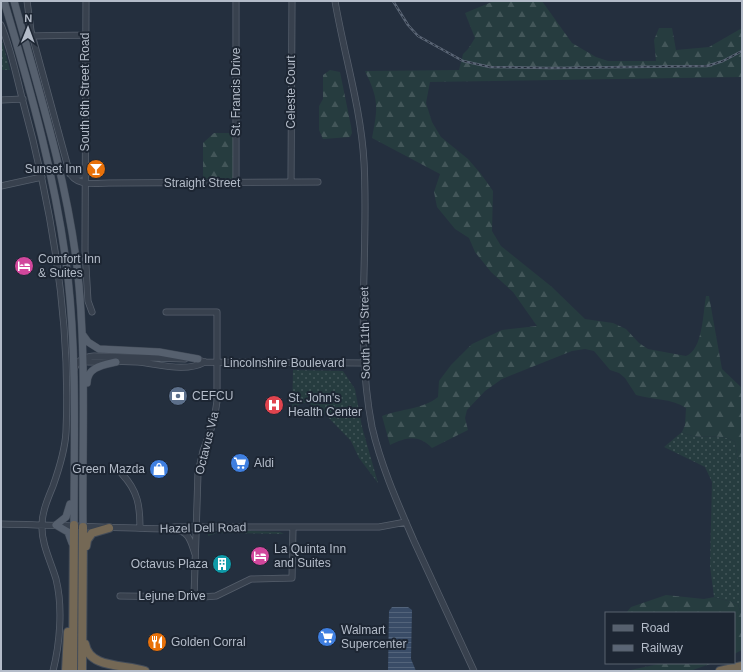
<svg xmlns="http://www.w3.org/2000/svg" width="743" height="672" font-family="Helvetica,sans-serif">
<style>
.grass{fill:url(#grass-dots)}
.forest{fill:url(#forest-firs)}
.water{fill:url(#water-rules)}
.lines{fill:none;stroke-linecap:round;stroke-linejoin:round}
.minor-casing{stroke:#565f6c;stroke-width:7}
.major-casing{stroke:#414a57;stroke-width:8}
.highway-casing{stroke:#434c59;stroke-width:10}
.minor{stroke:#38414e;stroke-width:5.5}
.major{stroke:#56606e;stroke-width:7}
.highway{stroke:#746855;stroke-width:8}
.rail-casing{stroke:#5a6575;stroke-width:2.5}
.rail{stroke:#1d2633;stroke-width:1;stroke-dasharray:3;stroke-linecap:butt}
.labels{text-anchor:middle;dominant-baseline:central;stroke-width:4;stroke-linejoin:round;paint-order:stroke}
.street-label{font-size:12px;fill:#b4bcc9;stroke:#1d2633}
.poi-label{font-size:12px;fill:#b4bcc9;stroke:#1d2633;text-anchor:start}
</style>
<defs>
<pattern id="grass-dots" width="8" height="8" patternUnits="userSpaceOnUse"><rect width="8" height="8" fill="#263c3f"/><path d="M2 2h.1M6 6h.1" fill="none" stroke="#435659" stroke-width="1.8" stroke-linecap="round"/></pattern>
<pattern id="forest-firs" width="22" height="20" patternUnits="userSpaceOnUse"><rect width="22" height="20" fill="#263c3f"/><path d="M5 1l3.5 6h-7zM16 11l3.5 6h-7z" fill="#435659"/></pattern>
<pattern id="water-rules" width="6" height="5" patternUnits="userSpaceOnUse"><rect width="6" height="5" fill="#394c67"/><path d="M0 2.5h6" fill="none" stroke="#53647b"/></pattern>
</defs>
<rect width="100%" height="100%" fill="#242f3e"/>
<path class="grass" d="M1,41H2L10,70H1Z
M293,370L343,371L355,389L362,427L378,483L359,458L351,441L321,410L308,403H301L292,411Z
M682,432C699,442 719,431 735,442L738,460L742,468V612L740,611L738,604L714,597L710,566L712,482L705,467L664,447Z
M229,530L280,532L284,534L217,533L208,536V534Z"/>
<path class="forest" d="M494,1H542L572,43L596,57L608,61H656L654,40L659,28H672L676,50L709,47L742,28V77L430,82L426,103L432,122L441,137L468,159L481,174L493,191L492,231L501,246L552,287L585,319L613,323L626,329L639,343L648,349L686,356C703,350 703,312 706,296H709L722,369L742,388V468L739,466L735,442C719,431 699,442 682,432L685,425L686,408C671,398 653,400 636,395L625,378L619,373L610,370L594,351L585,349L572,351L502,379L485,391L467,410L465,418L468,430L432,448C418,434 407,437 390,445L382,416C400,409 424,409 438,397L439,381L451,365L472,344L502,330L537,326L513,292L491,272L475,252L469,238L455,229L437,207L434,192L440,174L372,138C378,107 379,100 365,71L459,70L463,54L468,49L475,38L465,13Z
M330,70L340,72L351,126L352,133L350,137L323,139L319,130V106L323,99V75Z
M214,133H233V179H203V143Z
M666,595L704,599L714,597L738,604L740,611L742,612V650L734,654V613H626L631,607Z
M663,663H713L690,671H626Z"/>
<path class="water" d="M392,607H408L412,610L411,659L416,671H388L389,611Z"/>
<g class="lines">
<g class="minor-casing">
<path id="minor" d="M27,1L31,31L69,171C75,187 95,183 109,183L318,182
M86,1L85,250L88,301L92,312
M236,1V182
M335,1C344,54 361,108 364,162C369,250 355,340 372,427C381,466 398,504 414,541C434,584 454,627 474,671
M1,25C11,49 16,74 22,98C52,207 71,319 66,432C65,451 59,469 53,486C48,498 42,512 42,525C41,543 51,562 56,579C63,607 60,643 53,671
M32,36L86,35
M1,100L23,99
M70,174L80,175L85,169
M291,182L292,1
M1,186L42,177
M166,312H217V401L214,421L203,451L198,473L194,597
M84,359L88,362H94C109,362 123,361 138,362C159,364 185,373 205,362
M195,359L205,362L364,363
M74,370C77,360 84,357 94,356L185,359
M122,474C138,491 140,506 140,528
M1,524C58,525 114,528 170,529L174,527H379L406,522
M174,530C189,530 191,542 195,554
M120,596L203,597L216,596L251,579L292,578L293,527"/>
</g>
<g class="major-casing">
<path id="major" d="M4,1C31,91 57,183 68,278C77,360 74,443 74,525
M14,1C38,88 66,176 77,266C87,353 82,440 83,527
M83,335L88,342L99,349L159,352L198,359
M87,383C87,367 103,365 116,362
M56,525L66,517L70,504
M56,525L68,532L72,543"/>
</g>
<g class="highway-casing">
<path id="highway" d="M86,546L87,540L92,533L109,528
M85,644C89,669 126,664 145,671
M66,671L68,632
M73,671L74,525
M82,671L83,527
M720,671L742,666"/>
</g>
<use href="#minor" class="minor"/>
<use href="#major" class="major"/>
<use href="#highway" class="highway"/>
<g class="rail-casing">
<path id="rail" d="M393,1L408,25L418,36L463,61L490,67L551,68L707,66L723,61L742,51"/>
</g>
<use href="#rail" class="rail"/>
</g>
<defs>
<g id="bar-disc" transform="scale(1)"><circle r="9.5" fill="#e8710a" stroke="#1d2633"/><path d="M-6-5H6L.8 .8V4.5H3.5V6h-7V4.5H-.8V.8Z" fill="#fff"/></g>
<g id="hotel-disc" transform="scale(1)"><circle r="9.5" fill="#d1479c" stroke="#1d2633"/><path d="M-6-4.5h1.5V1H6V5H4.5V3h-9V5H-6ZM-4 0a1.8 1.8 0 1 1 3.6 0ZM.5 0V-2.5h3Q6-2.5 6 0Z" fill="#fff"/></g>
<g id="bank-disc" transform="scale(1)"><circle r="9.5" fill="#5c6f8a" stroke="#1d2633"/><path d="M-6-4H6V4H-6ZM0-2.3a2.3 2.3 0 1 0 0 4.6a2.3 2.3 0 1 0 0-4.6Z" fill="#fff"/></g>
<g id="hospital-disc" transform="scale(1)"><circle r="9.5" fill="#e0444e" stroke="#1d2633"/><path d="M-5-5h3v3.5h4V-5h3V5h-3V1.5h-4V5h-3Z" fill="#fff"/></g>
<g id="supermarket-disc" transform="scale(1)"><circle r="9.5" fill="#3f7fe0" stroke="#1d2633"/><path d="M-6-5.5h2.5l.6 2H6L4.5 2H-2.5L-4.4-4H-6ZM-1.5 3.2a1.3 1.3 0 1 0 .1 0ZM3 3.2a1.3 1.3 0 1 0 .1 0Z" fill="#fff"/></g>
<g id="shop-disc" transform="scale(1)"><circle r="9.5" fill="#3f7fe0" stroke="#1d2633"/><path d="M-5-2.5h2.3a2.7 3.5 0 0 1 5.4 0H5L5.5 6h-11ZM-1.5-2.5h3a1.5 2.3 0 0 0-3 0Z" fill="#fff"/></g>
<g id="building-disc" transform="scale(1)"><circle r="9.5" fill="#0f9aa8" stroke="#1d2633"/><path d="M-4-6H4V6H1V3H-1V6H-4ZM-2.5-4.3h1.7v1.8h-1.7ZM.8-4.3h1.7v1.8H.8ZM-2.5-1h1.7V.8h-1.7ZM.8-1h1.7V.8H.8Z" fill="#fff"/></g>
<g id="restaurant-disc" transform="scale(1)"><circle r="9.5" fill="#e8710a" stroke="#1d2633"/><path d="M-5-6h1v4h1v-4h1v4h1v-4h1v5L-1.5 .5V6h-2V.5L-5-1ZM5-6V6H3V1.5H1.5Q1.5-4 5-6Z" fill="#fff"/></g>
</defs>
<g fill-rule="evenodd">
<use href="#bar-disc" x="96" y="169"/>
<use href="#hotel-disc" x="24" y="266"/>
<use href="#bank-disc" x="178" y="396"/>
<use href="#hospital-disc" x="274" y="405"/>
<use href="#supermarket-disc" x="240" y="463"/>
<use href="#shop-disc" x="159" y="469"/>
<use href="#hotel-disc" x="260" y="556"/>
<use href="#building-disc" x="222" y="564"/>
<use href="#supermarket-disc" x="327" y="637"/>
<use href="#restaurant-disc" x="157" y="642"/>
</g>
<g class="labels">
<g class="street-label">
<text transform="translate(85 92) rotate(-90)">South 6th Street Road</text>
<text transform="translate(236 92) rotate(-90)">St. Francis Drive</text>
<text transform="translate(291 92) rotate(-90)">Celeste Court</text>
<text x="202" y="183">Straight Street</text>
<text transform="translate(365 333) rotate(-91)">South 11th Street</text>
<text x="284" y="363">Lincolnshire Boulevard</text>
<text transform="translate(207 443) rotate(-76)">Octavus Via</text>
<text transform="translate(203 528) rotate(-1)">Hazel Dell Road</text>
<text x="172" y="596">Lejune Drive</text>
</g>
<g class="poi-label">
<text x="82" y="169" text-anchor="end">Sunset Inn</text>
<text x="38" y="259">Comfort Inn<tspan x="38" dy="14">&amp; Suites</tspan></text>
<text x="192" y="396">CEFCU</text>
<text x="288" y="398">St. John's<tspan x="288" dy="14">Health Center</tspan></text>
<text x="254" y="463">Aldi</text>
<text x="145" y="469" text-anchor="end">Green Mazda</text>
<text x="274" y="549">La Quinta Inn<tspan x="274" dy="14">and Suites</tspan></text>
<text x="208" y="564" text-anchor="end">Octavus Plaza</text>
<text x="341" y="630">Walmart<tspan x="341" dy="14">Supercenter</tspan></text>
<text x="171" y="642">Golden Corral</text>
</g>
</g>
<rect width="743" height="672" fill="none" stroke="#b4bcc9" stroke-width="4"/>
<rect x="605" y="612" width="130" height="52" fill="#1d2633" stroke="#59626f"/>
<rect x="613" y="625" width="20" height="6" fill="#56606e" stroke="#59626f"/>
<text x="641" y="632" font-size="12" fill="#b4bcc9">Road</text>
<rect x="613" y="645" width="20" height="6" fill="#5a6575" stroke="#59626f"/>
<text x="641" y="652" font-size="12" fill="#b4bcc9">Railway</text>
<g transform="translate(28 28) rotate(1)" stroke="#1d2633" stroke-width="3" paint-order="stroke">
<path d="M0-3L7 15L0 10L-7 15Z" fill="#b4bcc9"/>
<text y="-6" font-size="11" font-weight="bold" text-anchor="middle" fill="#b4bcc9">N</text>
</g>
</svg>
